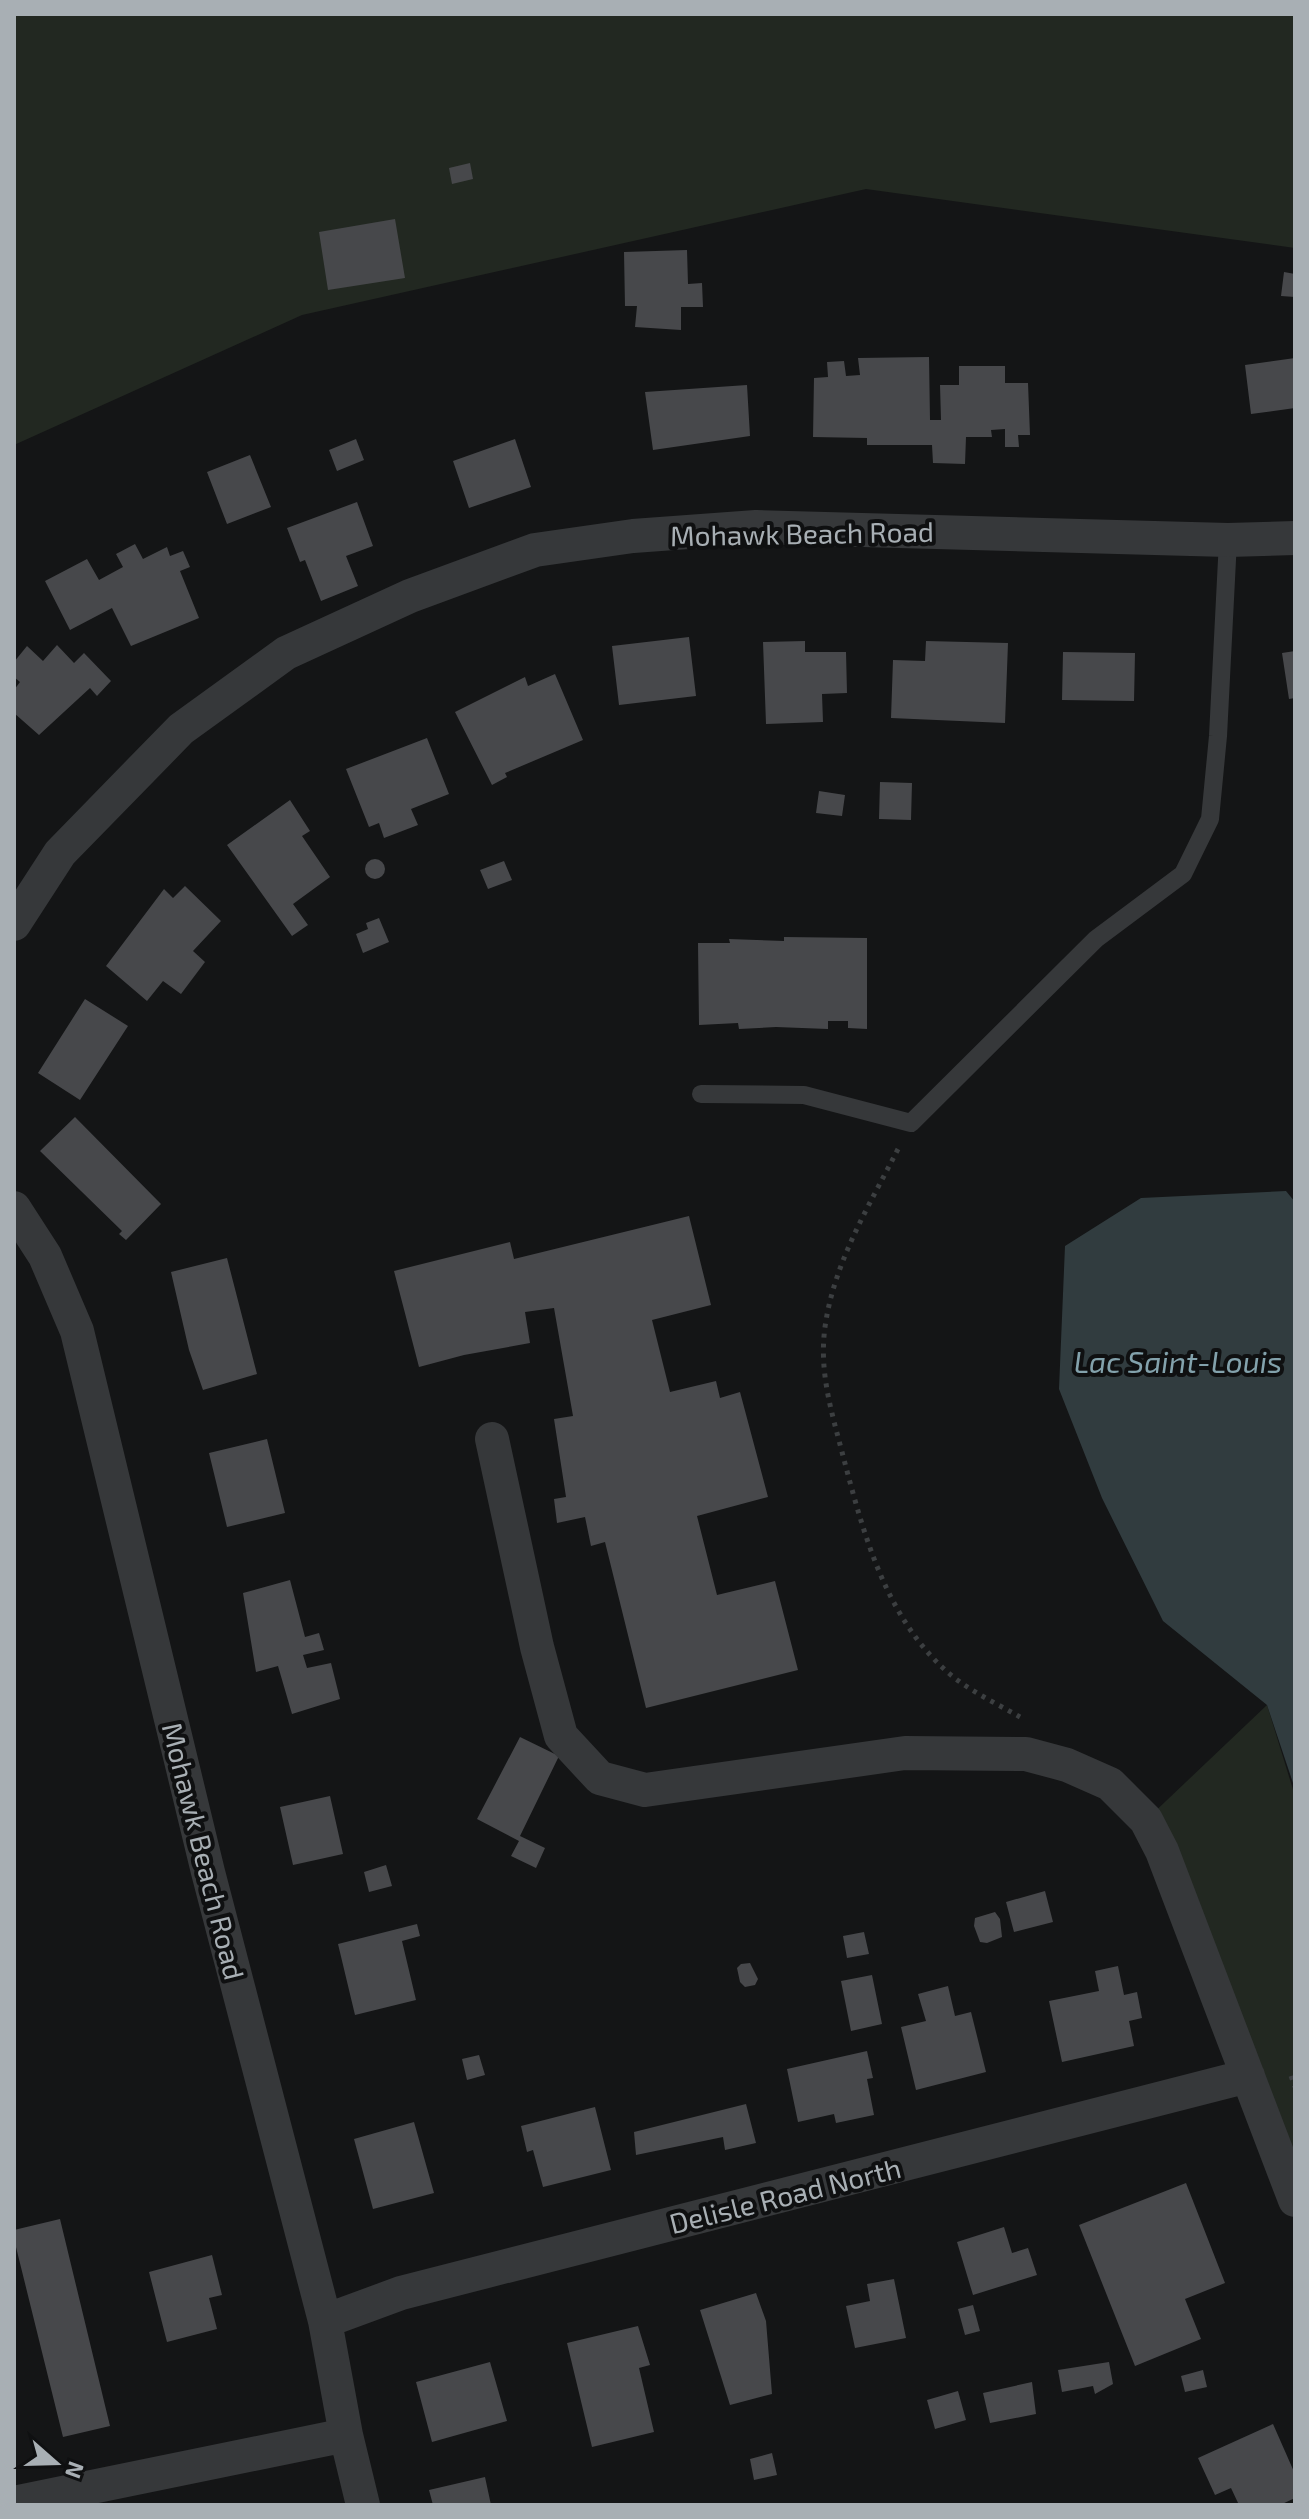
<svg xmlns="http://www.w3.org/2000/svg" width="1309" height="2519" font-family="'Exo 2',sans-serif">
<style>
.green{fill:#222821}
.water{fill:#313c3f}
.building{fill:#47484b}
.lines{fill:none;stroke-linecap:round;stroke-linejoin:round}
.path{stroke:#3c3f41;stroke-width:5;stroke-dasharray:4 6;stroke-linecap:butt}
.service{stroke:#36383a;stroke-width:18}
.minor{stroke:#36383a;stroke-width:34}
.labels{text-anchor:middle;dominant-baseline:central;stroke-width:8;stroke-linejoin:round;paint-order:stroke}
.street-label{font-size:28px;fill:#a8afb4;stroke:#0f1011}
.water-label{font-size:30px;font-style:italic;fill:#83a2ac;stroke:#0f1011}
</style>
<rect width="100%" height="100%" fill="#141516"/>
<path class="green" d="M14,14H1295V248L866,189L302,315L14,445Z
M1267,1705L1295,1796V2196L1146,1820Z"/>
<path class="water" d="M1286,1191L1295,1202V1789L1267,1705L1163,1621L1102,1498L1059,1389L1065,1246L1141,1198Z"/>
<path class="building" d="M470,163L473,179L452,184L449,168Z
M395,219L405,278L328,290L319,232Z
M687,250L688,284L702,283L703,307H681V330L635,327L637,306H625L624,252Z
M1284,272L1295,274V297L1281,296Z
M929,357L930,420H941L940,385H959V366H1005V383H1028L1030,435H1018L1019,447H1005V429L991,430L992,437H966L965,464L933,463L932,445H867V438L813,437L814,378L828,377L827,362L844,361L846,376L860,375L858,358Z
M1295,358V408L1251,414L1245,365Z
M747,385L750,436L653,450L645,392Z
M356,439L364,460L337,471L329,450Z
M515,439L531,487L469,508L453,461Z
M250,455L271,507L227,524L207,472Z
M357,502L373,546L346,556L358,586L321,601L305,560L300,562L287,528Z
M135,544L143,559L167,547L170,556L183,551L190,567L180,571L199,618L131,646L112,608L70,630L45,581L87,559L99,580L123,567L116,554Z
M689,637L696,696L619,705L612,646Z
M805,641V652H846L847,693L822,694L823,722L766,724L763,642Z
M926,641L1008,643L1005,723L891,718L893,660L925,661Z
M57,645L74,663L84,653L111,681L97,696L90,688L39,735L14,713V690L20,682L14,677V662L27,646L43,661Z
M1295,651V698L1289,699L1282,653Z
M1063,652L1135,653L1134,701L1062,700Z
M555,674L583,740L505,773L507,777L492,785L455,712L525,677L528,686Z
M427,738L449,794L411,809L418,825L384,838L379,823L369,827L346,769Z
M880,782L912,783L911,820L879,819Z
M819,791L845,795L842,816L816,813Z
M290,800L310,831L302,836L330,877L293,904L308,925L292,936L227,845Z
M365 869a10 10 0 1 1 20 0a10 10 0 1 1-20 0Z
M504,861L512,880L488,889L480,870Z
M185,886L221,921L193,951L205,962L181,994L163,981L147,1001L106,966L164,889L173,898Z
M379,918L389,942L363,953L356,934L368,929L366,923Z
M784,937L867,938V1029L848,1028V1021H828V1029L776,1027L739,1029L738,1023L699,1025L698,943H730L729,939L784,941Z
M85,999L128,1026L80,1100L38,1073Z
M75,1117L161,1204L126,1240L119,1234L122,1231L40,1151Z
M689,1216L711,1305L652,1320L670,1392L716,1381L720,1398L740,1392L768,1497L697,1516L717,1595L775,1581L798,1670L646,1708L605,1542L591,1546L585,1517L557,1523L554,1499L566,1497L554,1419L573,1416L554,1308L525,1312L530,1343L464,1355L419,1367L394,1271L510,1242L514,1259Z
M227,1258L257,1374L203,1390L189,1350L171,1272Z
M267,1439L285,1513L227,1527L209,1453Z
M290,1580L305,1637L319,1633L324,1650L303,1655L307,1668L331,1663L340,1699L292,1714L278,1666L256,1672L243,1593Z
M520,1737L559,1756L520,1836L545,1848L536,1868L511,1856L519,1841L477,1819Z
M330,1796L343,1854L293,1865L280,1807Z
M386,1865L392,1886L369,1892L364,1872Z
M1045,1891L1053,1922L1014,1932L1006,1902Z
M995,1912L1000,1919L1002,1937L987,1943L980,1942L974,1926L975,1918Z
M417,1924L420,1936L402,1941L416,2000L355,2015L338,1944Z
M864,1932L869,1954L847,1958L843,1936Z
M750,1963L758,1979L755,1985L745,1987L740,1982L737,1968L741,1964Z
M1118,1966L1124,1995L1137,1992L1142,2018L1129,2021L1134,2046L1062,2062L1049,2001L1099,1991L1095,1971Z
M872,1975L882,2024L851,2031L841,1981Z
M948,1986L955,2016L971,2012L986,2072L916,2090L901,2027L926,2021L918,1994Z
M867,2051L873,2078L867,2079L874,2115L836,2123L834,2114L798,2122L787,2069Z
M479,2055L485,2075L467,2080L462,2059Z
M746,2104L756,2143L725,2150L723,2137L636,2155L634,2132Z
M595,2107L611,2170L543,2187L533,2150L527,2152L521,2126Z
M414,2122L434,2193L373,2209L354,2139Z
M1186,2183L1225,2283L1185,2299L1201,2339L1135,2366L1079,2225Z
M60,2219L110,2426L63,2437L14,2239V2230Z
M1004,2227L1012,2253L1028,2248L1037,2275L973,2295L957,2242Z
M212,2255L222,2295L209,2298L217,2329L167,2342L149,2272Z
M894,2279L906,2338L855,2348L846,2306L870,2301L867,2284Z
M756,2293L766,2321L772,2394L730,2405L700,2310Z
M973,2305L980,2331L965,2335L958,2309Z
M638,2326L650,2365L639,2368L654,2432L592,2447L567,2343Z
M490,2362L507,2421L432,2442L416,2382Z
M1109,2362L1113,2384L1095,2394L1093,2386L1062,2392L1058,2370Z
M1203,2370L1207,2387L1185,2392L1181,2376Z
M1032,2382L1036,2414L990,2423L983,2393Z
M958,2391L966,2420L935,2429L927,2400Z
M1273,2424L1295,2474V2498L1280,2505H1239L1231,2488L1215,2495L1198,2458Z
M772,2453L777,2475L754,2480L750,2459Z
M485,2477L491,2505H433L429,2490Z"/>
<g class="lines">
<path class="path" d="M898,1149C869,1206 834,1262 825,1327C819,1371 831,1410 842,1452C862,1528 883,1612 943,1668C965,1689 994,1702 1020,1717
M1291,2076L1295,2087"/>
<path class="service" d="M701,1094L804,1095L911,1123L1096,939L1183,874L1210,819L1218,736L1228,540"/>
<path class="minor" d="M14,924L60,853L181,729L286,653L410,596L535,550L633,536L756,527L1228,540L1295,538
M14,1208L45,1256L77,1331L208,1872L325,2321L346,2435L363,2505
M492,1439L537,1647L561,1736L600,1778L645,1790L905,1753L1026,1754L1067,1765L1110,1784L1146,1820L1162,1851L1295,2200
M325,2321L401,2293L1248,2076
M14,2503L346,2435"/>
</g>
<g class="labels">
<g class="street-label">
<text transform="translate(802 533) rotate(-1)">Mohawk Beach Road</text>
<text transform="translate(204 1851) rotate(76)">Mohawk Beach Road</text>
<text transform="translate(785 2195) rotate(-14)">Delisle Road North</text>
</g>
<g class="water-label">
<text x="1178" y="1361">Lac Saint-Louis</text>
</g>
</g>
<rect width="1309" height="2519" fill="none" stroke="#a8afb4" stroke-width="32"/>
<g transform="translate(56 2463) rotate(110)" stroke="#0f1011" stroke-width="6" paint-order="stroke">
<path d="M0-6L14 30L0 20L-14 30Z" fill="#a8afb4"/>
<text y="-12" font-size="22" font-weight="bold" text-anchor="middle" fill="#a8afb4">N</text>
</g>
</svg>
